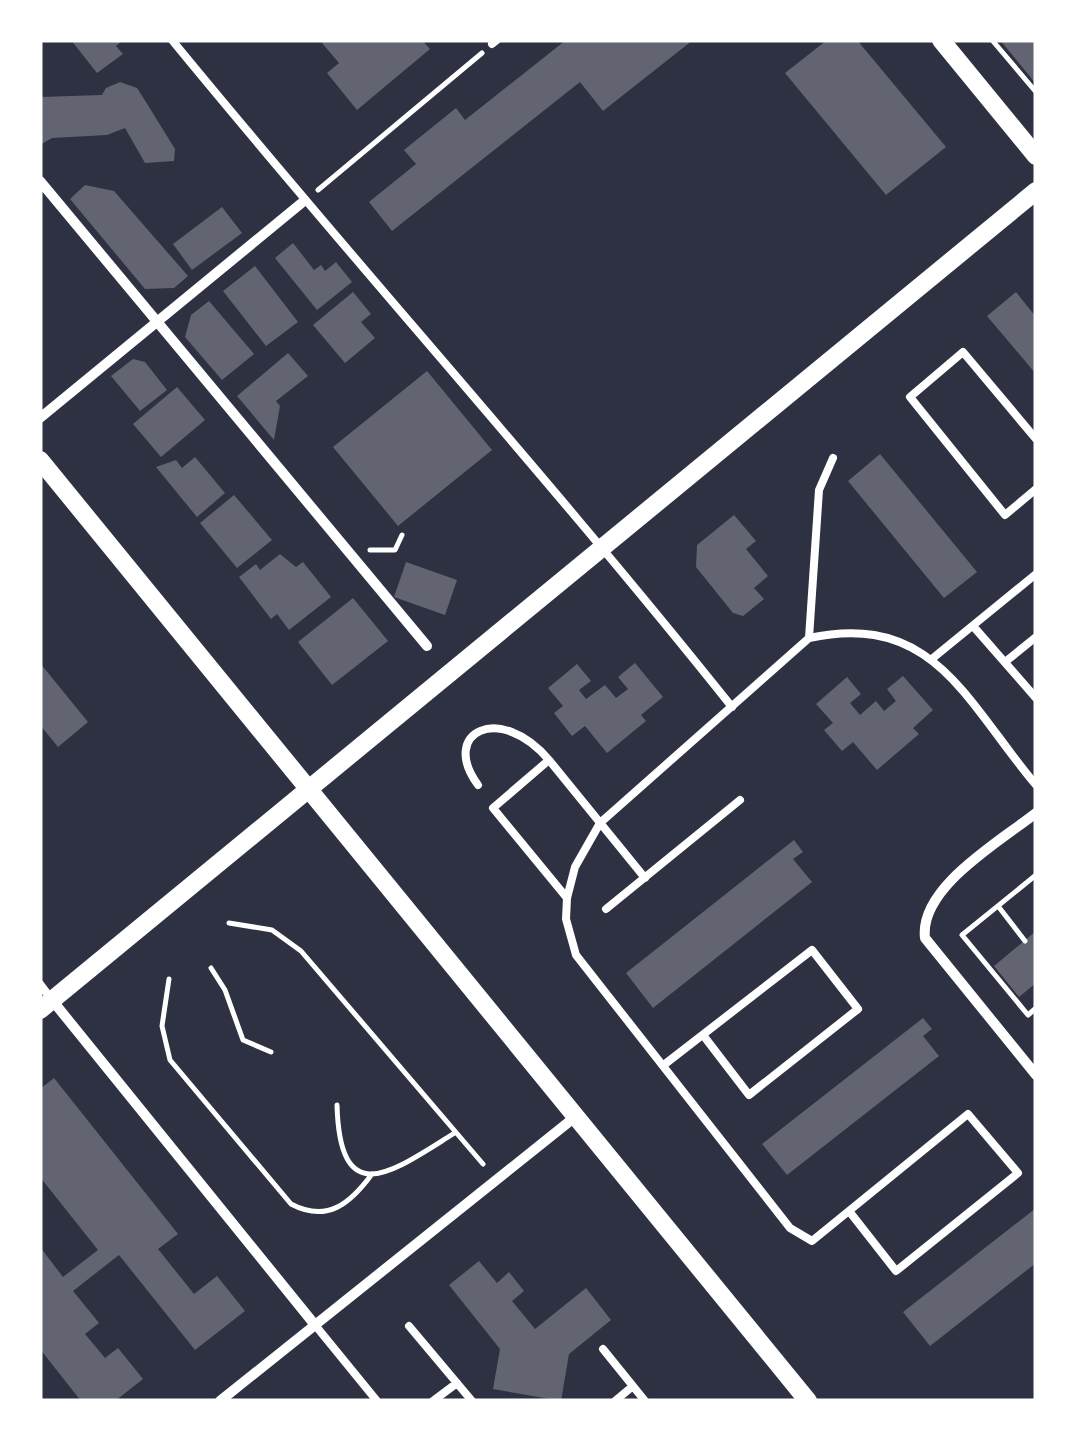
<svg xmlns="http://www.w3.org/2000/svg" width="1076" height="1441" font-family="'Archivo Narrow',sans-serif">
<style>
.building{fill:#626471}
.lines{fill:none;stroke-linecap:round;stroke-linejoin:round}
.path{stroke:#fff;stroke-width:5}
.service{stroke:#fff;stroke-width:8}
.minor{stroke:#fff;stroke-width:10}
.tertiary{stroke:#fff;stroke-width:18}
</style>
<rect width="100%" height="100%" fill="#2d3142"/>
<path class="building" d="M71,40H123L116,46L123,54L97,73Z
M326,40H422L430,49L357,110L327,73L339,63L322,43Z
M566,40H693L603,111L580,82L392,231L369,202L416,164L404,150L456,108L465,120Z
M827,40H857L946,147L886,195L785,73Z
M1000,40H1036V84Z
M120,82L137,88L146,102L175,149L174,161L145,163L125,128L107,135L52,138L40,145V97L102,95L106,88Z
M85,185L114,191L188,276L174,288L145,289L70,199Z
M222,207L242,233L192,270L173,244Z
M293,243L314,270L321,265L325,271L336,262L352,282L317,310L275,258Z
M255,266L298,322L266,346L223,291Z
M353,292L371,314L361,322L375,338L345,363L313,325Z
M1016,292L1036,317V374L987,316Z
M209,301L254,354L222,380L185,337L191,315Z
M288,353L308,376L276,401L280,406L274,440L237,396Z
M133,359L145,362L167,390L140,411L111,376Z
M427,371L492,450L398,526L333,447Z
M177,387L205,420L161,457L133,424Z
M880,454L977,572L944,598L848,481Z
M195,457L225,493L197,517L156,467L176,460L182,468Z
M234,495L272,540L237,568L200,523Z
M734,515L756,541L746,549L768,576L754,588L764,599L743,616L733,613L696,567L697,545Z
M280,554L296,567L303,562L331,597L289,630L277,614L271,619L239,577L256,564L260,570Z
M406,562L457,580L445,615L394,597Z
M353,598L388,641L332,685L298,642Z
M40,663L88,722L58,747L40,725Z
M635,663L663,697L641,715L646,721L607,753L585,726L572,736L554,713L563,706L548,688L577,664L591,681L579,690L586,699L605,685L616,698L628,689L618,677Z
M903,676L933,710L913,728L919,734L877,770L853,742L842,751L824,730L833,723L816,704L847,677L861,694L850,703L860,715L876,701L884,711L896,701L887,689Z
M794,840L803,852L793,859L812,882L653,1008L626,973Z
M1036,931V983L1019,997L994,966Z
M923,1018L932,1029L923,1036L939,1056L787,1175L762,1144Z
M54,1078L178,1234L158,1249L194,1294L217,1276L245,1311L195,1350L119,1255L73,1291L99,1323L85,1334L105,1358L118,1348L143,1379L115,1401H81L40,1349V1247L63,1277L98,1250L40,1177V1089Z
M1036,1208V1263L930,1346L903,1312Z
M479,1261L497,1283L509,1272L524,1291L512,1301L535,1329L586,1288L611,1320L569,1354L561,1401L493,1389L500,1349L449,1285Z"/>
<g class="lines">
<path class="path" d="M992,40L1036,92
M318,190L482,53
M370,550H395L402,535
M1036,875L962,935L1028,1015L1036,1008
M998,906L1025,941
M229,923L272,930L301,951L483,1164
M211,968L225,990L243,1040L271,1052
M169,979L162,1026L170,1060L291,1204C327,1223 350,1204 372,1174
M337,1105C340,1212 392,1172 453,1134"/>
<path class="service" d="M172,40C356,265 551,480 732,707
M492,44L497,40
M1036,439L963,352L910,397L1005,515L1036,489
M833,458L819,490L809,638L600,823L575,867L567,898L566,919L576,955L790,1228L812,1241L968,1114L1018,1173L896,1271L849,1211
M973,626L1036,698
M809,638C934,611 966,702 1036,785
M933,658L1036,574
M1005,662L1036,637
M478,785C439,732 500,702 549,760
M567,898L493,808L549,760L645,878
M606,909L740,800
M40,984L52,1000
M665,1064L812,950L858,1009L749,1095L703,1035
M315,1325L377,1401
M409,1326L472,1401
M603,1349L645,1401
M433,1401L457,1383
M615,1401L633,1386"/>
<path class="minor" d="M40,181L427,646
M40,418L304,201
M1036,813C999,842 919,888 925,938L1036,1075
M52,1000L315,1325
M220,1401L575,1117"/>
<path class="tertiary" d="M941,40L1036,156
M40,460L808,1401
M40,1010L1036,191"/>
</g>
<rect width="1076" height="1441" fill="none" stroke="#ffffff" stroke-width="85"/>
</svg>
